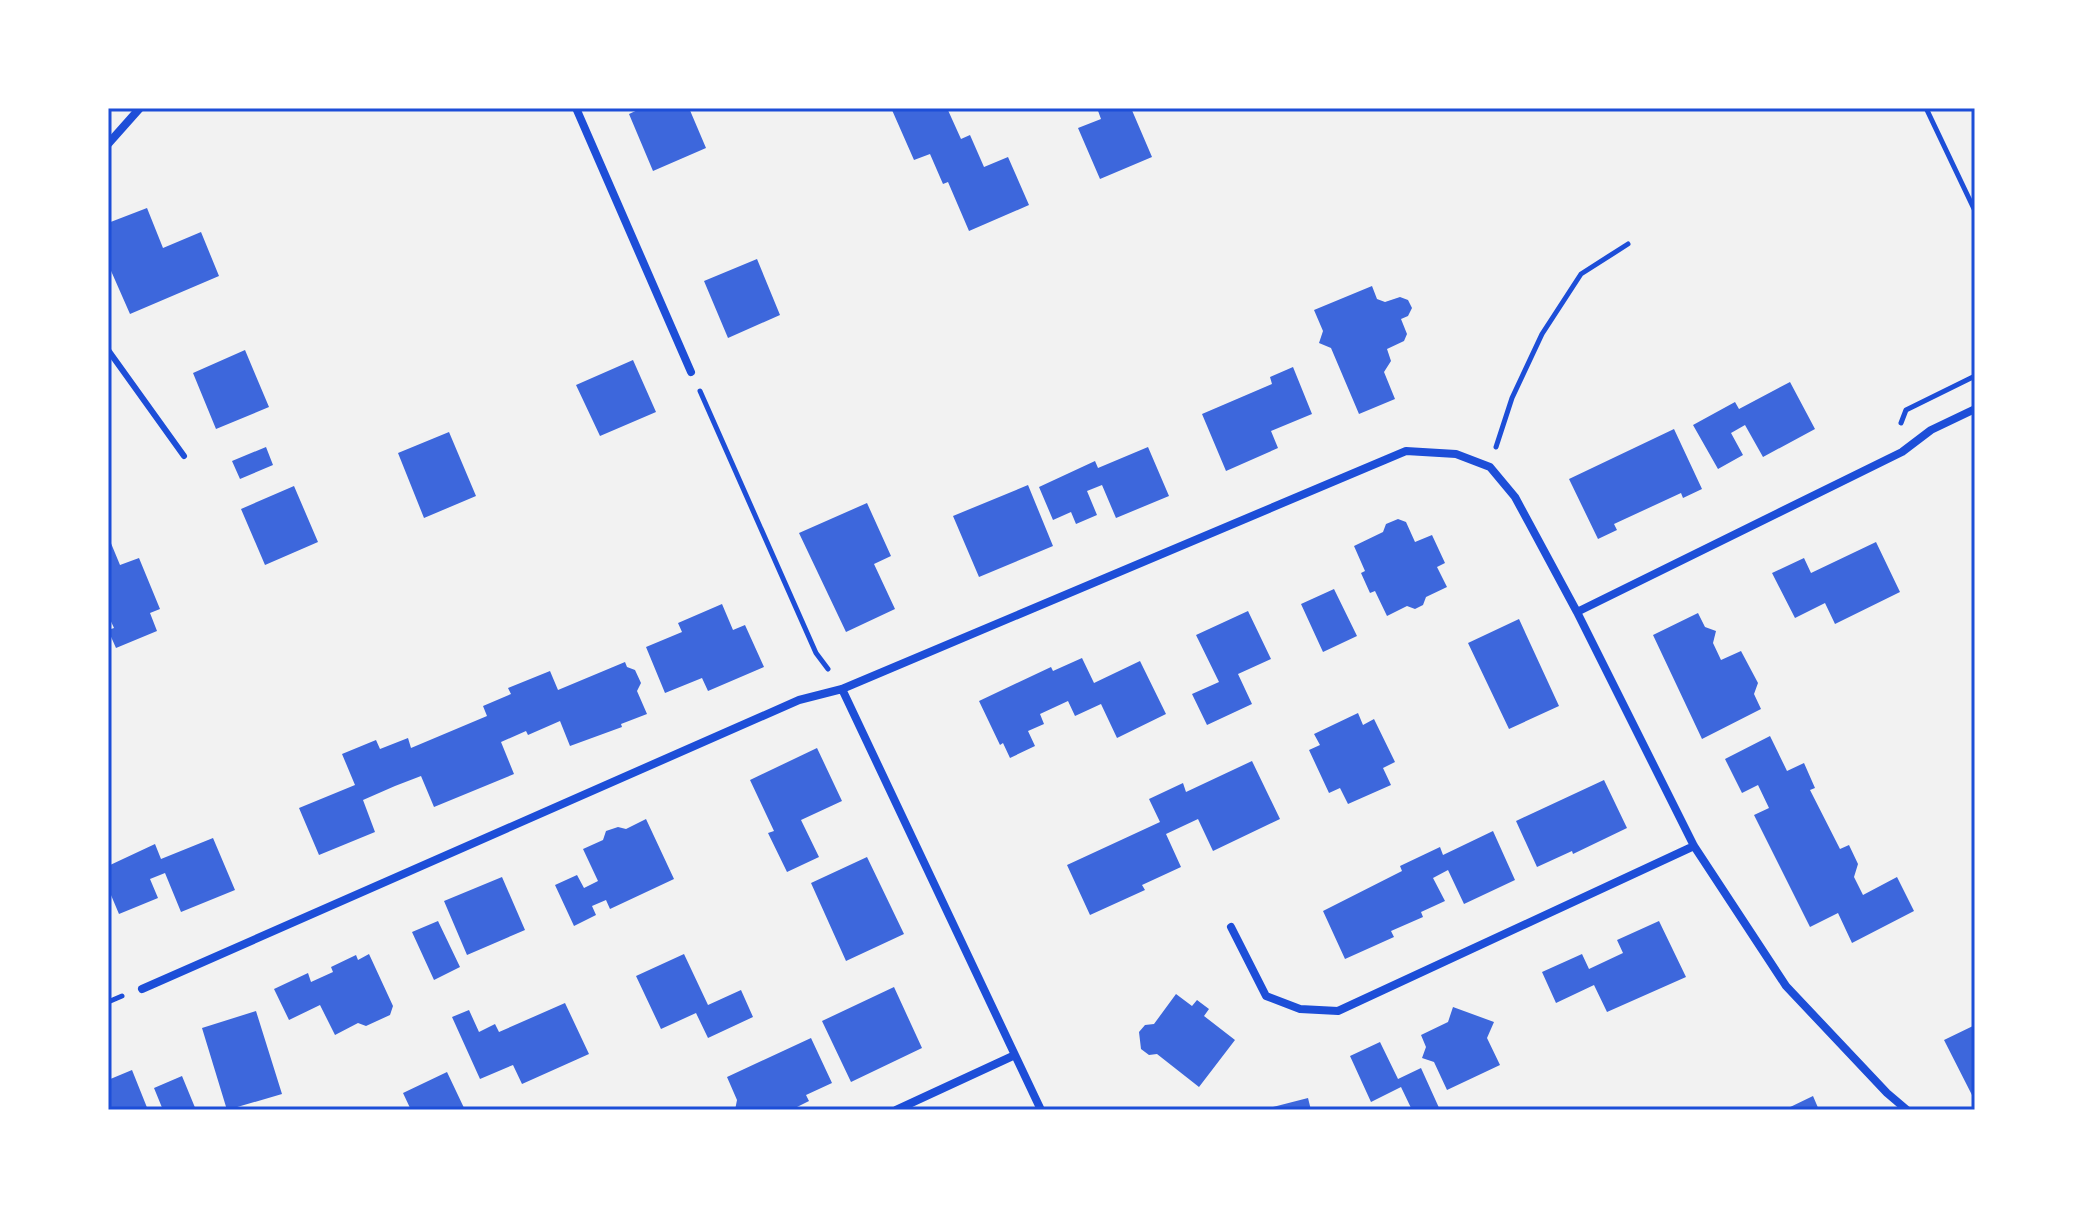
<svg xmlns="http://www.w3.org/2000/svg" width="2083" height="1218" font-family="Rubik,sans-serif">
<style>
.building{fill:#3d67dc}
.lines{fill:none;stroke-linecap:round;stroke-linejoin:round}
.path{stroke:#1d4ed8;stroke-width:5}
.service{stroke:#1d4ed8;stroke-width:6}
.minor{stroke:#1d4ed8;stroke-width:8}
.neatline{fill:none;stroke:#1d4ed8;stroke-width:3}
</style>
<rect width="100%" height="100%" fill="#f2f2f2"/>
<path class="building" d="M642,108H689L706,148L653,171L629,114Z
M896,108H947L961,139L970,135L984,167L1008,157L1029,205L969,231L948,182L943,184L930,154L914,160L892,110Z
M1097,108H1131L1152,157L1100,179L1078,128L1101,119Z
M147,208L163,248L201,232L219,276L130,314L108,264V223Z
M757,259L780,315L728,338L704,281Z
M1372,286L1377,299L1385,302L1400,297L1408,300L1412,308L1408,316L1401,319L1407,334L1404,341L1387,349L1391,361L1384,372L1395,399L1359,414L1331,348L1319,343L1323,331L1314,310Z
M245,350L269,407L216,429L193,373Z
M633,360L656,412L600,436L576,385Z
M1293,367L1312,414L1271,431L1278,448L1226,471L1202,414L1272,384L1270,377Z
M1790,382L1815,429L1763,457L1745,425L1731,433L1743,455L1718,469L1693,425L1735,402L1739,409Z
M1674,429L1702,489L1683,498L1681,493L1614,524L1617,530L1598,539L1569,479Z
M449,432L476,496L424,518L398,453Z
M266,447L273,465L240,479L232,461Z
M1148,447L1169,496L1116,518L1102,485L1087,491L1097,515L1076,524L1071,512L1053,520L1039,487L1095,461L1098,468Z
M1028,485L1053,546L979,577L953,516Z
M294,486L318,542L265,565L241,509Z
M867,503L891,556L874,564L895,609L846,632L799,533Z
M1398,519L1406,522L1415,542L1432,535L1445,563L1437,567L1447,587L1426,597L1423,605L1415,609L1407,606L1387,616L1375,591L1370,593L1361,573L1365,571L1354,546L1383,532L1386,524Z
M108,536L120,565L139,558L160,609L150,613L157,631L116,648L108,630L114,628L108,615Z
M1876,542L1900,592L1835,624L1825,603L1795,618L1772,573L1804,558L1811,573Z
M1334,589L1357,636L1323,652L1301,604Z
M722,604L733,630L745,625L764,667L708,691L702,678L665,693L646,647L682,632L678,623Z
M1248,611L1271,659L1238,674L1252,704L1207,725L1192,694L1219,682L1196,635Z
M1698,613L1705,627L1716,631L1713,643L1721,660L1741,651L1758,683L1754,694L1761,709L1702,739L1653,635Z
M1519,619L1559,706L1509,729L1468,643Z
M1082,658L1094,683L1140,661L1166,714L1117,738L1101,704L1075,716L1068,701L1040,714L1044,724L1028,731L1035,746L1010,758L1003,743L1000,745L979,701L1051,667L1053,671Z
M625,662L627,667L635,670L641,683L637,691L647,714L621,724L622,727L570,746L560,721L528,735L526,731L501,742L514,774L434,807L421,776L395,786L363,800L375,832L319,855L299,808L355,785L342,754L376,740L380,749L408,738L411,748L487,716L483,706L511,694L508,688L550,671L558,690Z
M1358,713L1363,725L1374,719L1395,762L1383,768L1391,785L1348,804L1340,788L1329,793L1309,750L1320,745L1314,734Z
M1770,736L1787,771L1804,763L1815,788L1810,790L1840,849L1849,845L1858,864L1854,877L1863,895L1897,877L1914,911L1852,943L1838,913L1810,927L1754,815L1769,808L1758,785L1742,793L1725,759Z
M817,748L842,801L801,820L819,857L787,872L768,833L774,831L750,780Z
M1252,761L1280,819L1213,851L1198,819L1166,834L1181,867L1142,885L1145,890L1090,915L1067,865L1160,822L1149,799L1183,783L1186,792Z
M1604,780L1627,828L1573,854L1572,851L1537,867L1516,821Z
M646,819L674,879L610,909L606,900L592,906L596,915L574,926L555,885L577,875L584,888L598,881L583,849L603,840L606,831L618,827L626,829Z
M1493,831L1515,880L1464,904L1448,870L1433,878L1445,901L1421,912L1423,917L1391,931L1394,937L1345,959L1323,911L1402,871L1400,866L1440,847L1443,855Z
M213,838L235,890L181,912L165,873L150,879L158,898L119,914L108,888V866L155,844L161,859Z
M867,857L904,934L846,961L811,883Z
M502,877L525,930L467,955L444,901Z
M438,921L460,967L434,980L412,932Z
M1659,921L1686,977L1607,1012L1594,985L1556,1003L1542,972L1582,954L1589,969L1623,953L1617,940Z
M369,954L393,1006L390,1015L366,1026L358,1023L335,1035L320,1005L289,1020L274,989L308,973L311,982L333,972L331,967L356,955L358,960Z
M684,954L708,1005L741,990L753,1017L708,1038L696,1013L661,1029L636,976Z
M894,987L922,1048L851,1082L822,1021Z
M1176,994L1192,1006L1197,1000L1209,1009L1204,1016L1235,1040L1199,1087L1157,1054L1149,1055L1141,1049L1139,1032L1145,1025L1154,1024Z
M565,1003L589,1054L522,1084L513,1065L480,1079L452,1017L469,1010L479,1032L495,1024L499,1032Z
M1453,1007L1494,1022L1487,1038L1500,1065L1447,1090L1434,1062L1422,1058L1426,1047L1421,1035L1448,1022Z
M256,1011L282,1094L227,1110L202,1028Z
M1975,1025V1101L1944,1040Z
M811,1038L832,1083L806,1095L809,1101L791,1110H735L737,1100L727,1077Z
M1380,1042L1398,1079L1421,1068L1440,1110H1412L1401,1087L1371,1102L1350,1056Z
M132,1070L148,1110H108V1080Z
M447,1072L465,1110H411L403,1093Z
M182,1076L196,1110H163L154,1088Z
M1813,1096L1819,1110H1784Z
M1308,1098L1311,1110H1265V1109Z"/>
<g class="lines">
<path class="path" d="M1926,108L1975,211
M700,391L816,653L828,669
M1901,423L1906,410L1975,376
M1496,447L1512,398L1542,334L1581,274L1628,244
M108,1002L122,996"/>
<path class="service" d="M108,350L184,456"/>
<path class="minor" d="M576,108L691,372
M108,144L140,108
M1577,612L1902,452L1931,430L1975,409
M842,689L1041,1110
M1231,927L1266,996L1300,1009L1338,1011L1694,846
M142,989L799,700L842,689L1406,451L1456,454L1490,467L1515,497L1577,612L1694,846L1786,986L1887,1093L1907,1110
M896,1110L1015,1055"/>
</g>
<rect width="2083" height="1218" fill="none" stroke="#ffffff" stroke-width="220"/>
<rect x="110" y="110" width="1863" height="998" class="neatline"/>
</svg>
